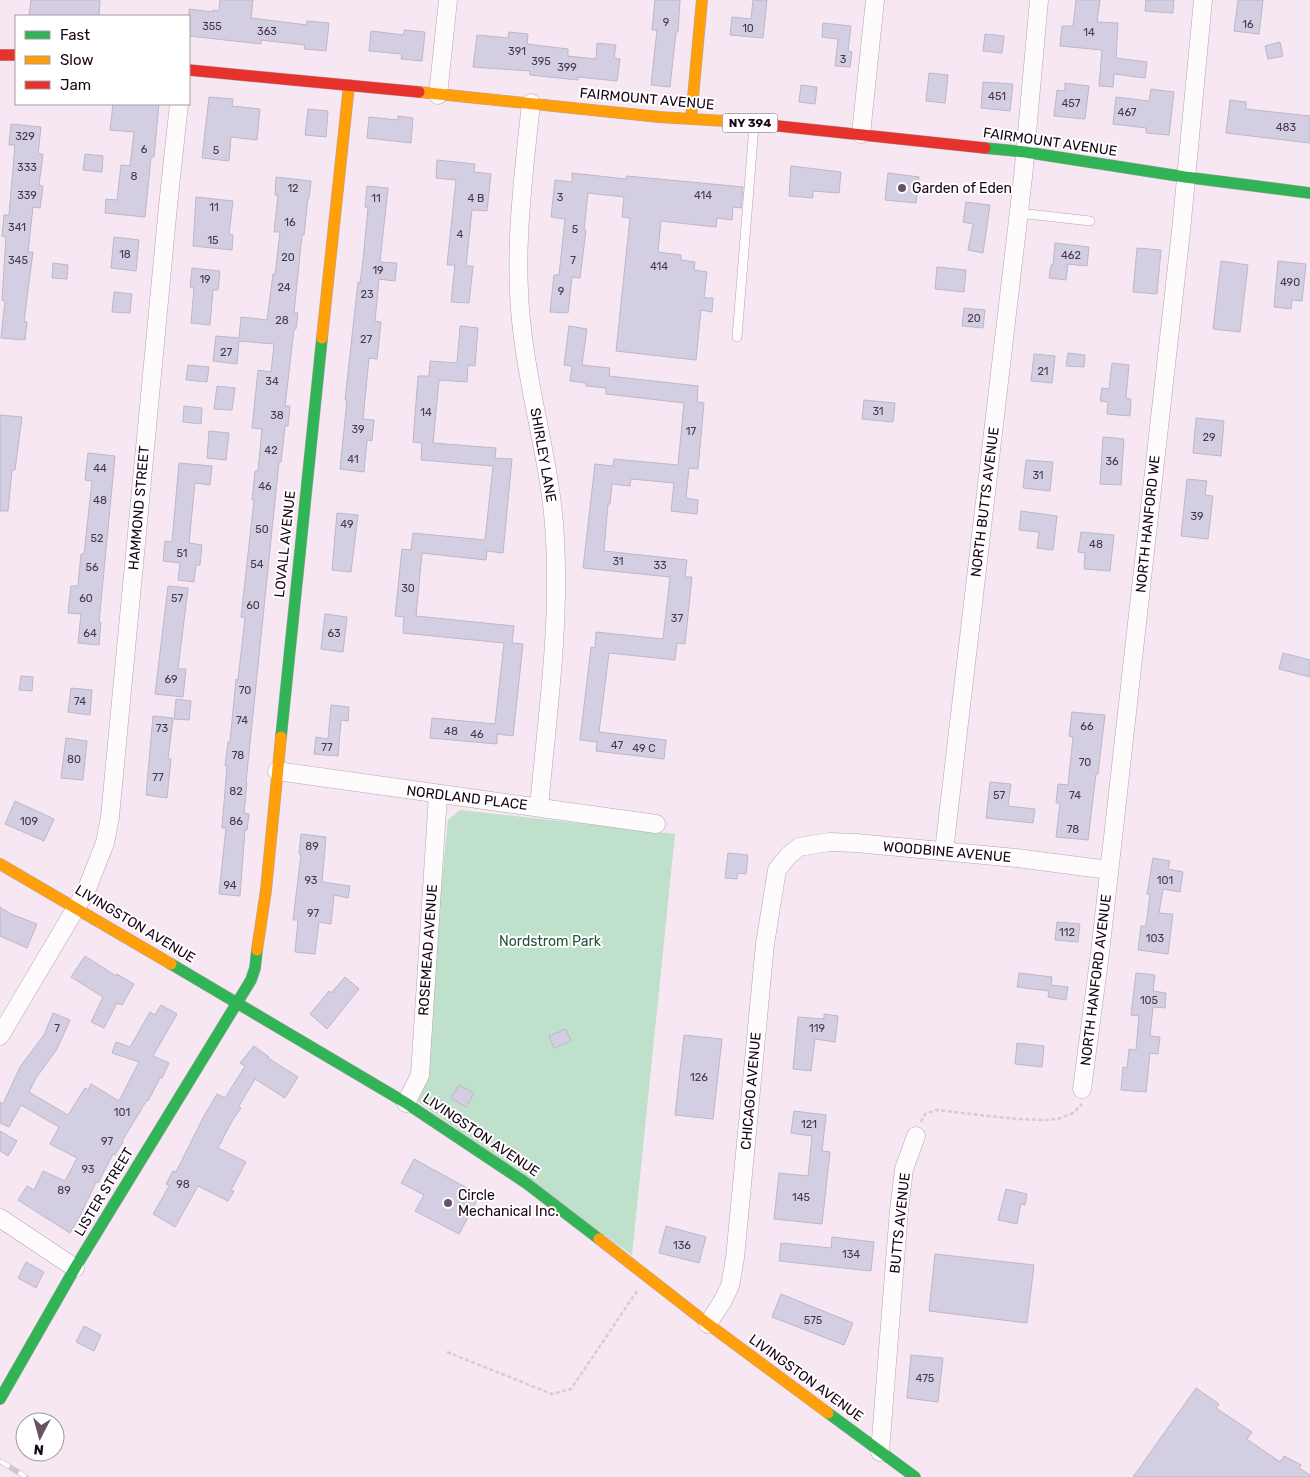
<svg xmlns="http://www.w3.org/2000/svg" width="1310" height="1477" font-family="Rubik,sans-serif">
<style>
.green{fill:#bfe0cb}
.building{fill:#d3cee1;stroke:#bcb7c9}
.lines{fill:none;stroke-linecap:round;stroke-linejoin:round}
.lane-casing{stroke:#b6a3b1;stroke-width:10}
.street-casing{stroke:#b6a3b1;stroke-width:19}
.fast-casing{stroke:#b6a3b1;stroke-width:12}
.slow-casing{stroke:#b6a3b1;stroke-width:12}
.jam-casing{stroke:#b6a3b1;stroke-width:12}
.path{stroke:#d4ced3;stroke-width:2.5;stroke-dasharray:4 2.5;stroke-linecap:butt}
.lane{stroke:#fefbfd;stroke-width:9}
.street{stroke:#fefbfd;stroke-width:18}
.fast{stroke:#30b455;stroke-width:11}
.slow{stroke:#ff9f0a;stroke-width:11}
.jam{stroke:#e5322d;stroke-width:11}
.rail-casing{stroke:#cdc8cc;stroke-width:5.5}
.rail{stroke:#fff;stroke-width:4;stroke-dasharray:11;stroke-linecap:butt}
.poi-dot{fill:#675363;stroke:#fff;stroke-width:2}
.labels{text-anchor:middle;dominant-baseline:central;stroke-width:4;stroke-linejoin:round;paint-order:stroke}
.number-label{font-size:11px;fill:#483649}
.shield{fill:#fff;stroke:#5f4f5c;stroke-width:1}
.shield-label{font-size:12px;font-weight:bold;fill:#1a0416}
.street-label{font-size:14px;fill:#1a0416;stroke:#fff}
.poi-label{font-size:14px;fill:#1a0416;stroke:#fff;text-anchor:start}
.park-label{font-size:14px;fill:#235236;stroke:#fff}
</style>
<rect width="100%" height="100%" fill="#f7e7f2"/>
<path class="green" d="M460,810L675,834L632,1255L417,1101L437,930L448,820Z"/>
<path class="building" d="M31,0H100L99,16H29Z
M220,0H253L251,18L307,25V21L329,23L326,51L304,49L305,45L261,40V44L189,36V9L212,12L213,10L219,11Z
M655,0H680L678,32H676L670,87L651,85L657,30H652Z
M753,0H767L763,38L730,35L732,17L751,19Z
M1076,0H1100L1097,22L1118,23L1116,58L1147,62L1145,78L1114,74L1113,87L1099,86L1102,50L1060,46L1062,26H1073Z
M1146,0H1174L1173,13L1145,11Z
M1238,0H1263L1259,34L1234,31Z
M823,23L851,26L848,51L852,52L850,67L835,66L838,39L822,37Z
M404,30L425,32L422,61L401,59L402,54L369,51L371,31L404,35Z
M509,32L528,34L527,44L568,49V56L596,59L597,43L616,45L614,58L620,59L617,81L578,77V80L530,75V71L473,67L477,35L508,38Z
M985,34L1004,36L1002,53L983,51Z
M1280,42L1283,56L1268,59L1265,46Z
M929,73L948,75L945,103L926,101Z
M983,82L1013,84L1010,111L981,108Z
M1065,83L1089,86L1085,119L1054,116L1057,90L1065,91Z
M801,85L817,87L815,104L799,102Z
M1151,89L1174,92L1169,135L1146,133V128L1113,124L1116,97L1149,101Z
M209,97L233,99L232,106L260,109L257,140L231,137L229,161L202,158Z
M1230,100L1246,102V109L1310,116V143L1226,133Z
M113,104H159L154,157H151L145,217L105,213L106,199L117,200L121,165L130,166L134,132L110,130Z
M308,109L328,111L326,137L305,135Z
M398,116L413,118L411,143L367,138L369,117L398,120Z
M11,124L41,127L38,154H43L39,185L43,186L40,208L33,207L28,252H33L24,321L27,322L25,340L1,338L5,301L2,300L6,237L2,236L4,215H9L15,145H9Z
M85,154L103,156L102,172L83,170Z
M437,160L475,164L474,172L491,174L487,211L472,210L466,266H473L469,303L451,302L455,265H447L456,180L436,178Z
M791,166L841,172L839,193L813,191V198L789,196Z
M572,173L626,179L627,176L743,187L741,208L733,207L732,220L717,218L716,227L661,221L658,252L681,255V260L695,262L694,270L707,272L704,298H713L712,312L701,310L696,360L616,351L630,218L622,217L624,197L588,193L584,230H586L580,278L572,277L568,313L550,312L554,275H559L565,219L551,217L555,180L572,182Z
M888,173L919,177L916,203L885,200Z
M276,177L311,181L309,198H308L304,235H302L294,313H298L296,329H294L285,406H290L288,426H285L281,462H279L246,782H247L244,813L249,814L247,830H245L240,896L219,894L226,828H222L227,766H225L228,742H230L236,679L238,680L245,618L241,617L254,500H252L255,471H258L262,429L252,428L258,370L271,372L274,344L239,341L237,364L213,361L216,336L239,338L241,317L267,320L273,274L275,275L280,232H274L278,195H275Z
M367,186L388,188L380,262L397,263L395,281L379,279L375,321L381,322L377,359L369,358L363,419L374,420L372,441L367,440L364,472L340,469L347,400H345L358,282L360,283L363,260L368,208L365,207Z
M196,197L233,201L229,234L233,235L232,250L193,246Z
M966,202L990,205L983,253L968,250L973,224L963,222Z
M114,237L139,240L136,271L111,268Z
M1055,243L1089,247L1087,266L1068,264L1066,280L1049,278L1051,265H1053Z
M1137,248L1161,250L1157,294L1133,292Z
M1221,261L1248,265L1240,332L1213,329Z
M1278,261L1306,264L1302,301L1292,300L1291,309L1274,307Z
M53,263L68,265L67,279L52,278Z
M937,267L966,270L964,292L935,289Z
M192,268L220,271L218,290H213L210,325L191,323L194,288L190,287Z
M114,292L132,294L130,313L112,312Z
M964,308L985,310L983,328L962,326Z
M460,326L478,328L475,366L468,365L467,382L439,380L433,443L496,448L495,458L512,459L503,553L487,551L486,560L422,553L416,616L514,626L512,643L523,644L513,736L497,734V744L430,738L432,718L495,724L504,643L403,633L404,617L395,616L402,549L411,550L413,533L485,540L493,466L421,460L422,443L413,442L418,376H429L430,361L457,363Z
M569,326L587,329L582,365L610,368L609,376L698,386L697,402L704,403L698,469L689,468L686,498L698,500L697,514L671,511L674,483L631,479L630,486L612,484L610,504H608L604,551L687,560L685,577H692L685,644L677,643L675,660L609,653L599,732L666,740L664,759L596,751L597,742L580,740L591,647L595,648L596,632L663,639L670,577L583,568L595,464L613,466L614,459L678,465L684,403L606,394V388L586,386V383L570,381L572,366L564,365Z
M1068,353L1085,355L1084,367L1066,366Z
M1034,354L1055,356L1052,383L1031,381Z
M1112,363L1129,365L1126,398L1131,399L1130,416L1107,414L1108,402L1100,401L1102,388L1109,389Z
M188,365L209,367L207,382L186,380Z
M217,386L235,388L232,410L214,409Z
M864,400L895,403L893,422L862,419Z
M184,406L202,408L201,424L183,422Z
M0,415L22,417L15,470H12L8,511H0Z
M1196,418L1224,421L1221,456L1193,453Z
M209,431L229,433L226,460L207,458Z
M1103,437L1124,439L1121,485L1100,484Z
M88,453L115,456L99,622H101L99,645L78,643L81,614L68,613L71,586H78L81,554H84L92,481L85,480Z
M1026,460L1053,462L1050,491L1023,488Z
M179,463L212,466L210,485L195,483L189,543L202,545L200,565H196L194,582L178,580L180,563L163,561L165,541L172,542Z
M1187,479L1207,481L1205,495L1213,496L1208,539L1181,536Z
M1021,511L1057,516L1053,550L1037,548L1039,532L1019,530Z
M337,513L358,515L351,572L332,570Z
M1081,532L1114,535L1110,571L1084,569L1085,553L1078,552Z
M168,586L188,588L178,669H186L183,697L155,694Z
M325,614L347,617L343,652L321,649Z
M1283,653L1310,660V677L1279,669Z
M21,676L33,677L32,691L19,690Z
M71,688L92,690L90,715L68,712Z
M176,699L191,701L189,720L174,719Z
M331,705L349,707L348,721L341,720L338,756L314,754L316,737L328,739Z
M1072,712L1105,715L1098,774H1096L1088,840L1056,837L1060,803H1056L1058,784L1068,785L1073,737L1069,736Z
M153,716L173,718L168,759H171L167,798L146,795Z
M66,738L87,741L83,780L61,778Z
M990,782L1011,784L1008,806L1035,809L1033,823L986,818Z
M15,801L54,819L44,841L5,824Z
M301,834L326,837L322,882L350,886L348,898L334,895L331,924L319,922L315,954L295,952L298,920H293L301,855L299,854Z
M728,853L748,855L746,874L738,873L737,879L725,878Z
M1153,858L1170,861L1168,869L1183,872L1180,892L1163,889L1159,913L1173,914L1168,954L1138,950L1141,926H1146L1150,895L1147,894Z
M0,907L11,914L37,924L27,948L0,936Z
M1057,922L1080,924L1078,942L1055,940Z
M85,956L116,976L117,974L134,984L122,1005L117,1003L104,1028L91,1022L103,997L71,977Z
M1019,973L1052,977L1051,985L1068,987L1066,1000L1048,997L1049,991L1017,987Z
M1136,973L1155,975L1153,991L1166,993L1165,1008L1153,1007L1150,1036L1160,1037L1158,1054L1150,1053L1146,1092L1121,1090L1123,1067L1127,1068L1129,1049L1136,1050L1139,1016L1131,1015Z
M345,977L359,989L327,1029L310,1014L329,991L331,993Z
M161,1005L177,1014L153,1056L169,1063L162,1078H160L148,1101L147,1100L122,1141L123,1142L115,1155L113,1154L98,1183L96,1182L79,1218L70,1233L18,1200L27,1186L34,1190L43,1171L65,1181L77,1158L50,1144L59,1127L21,1105L9,1127L0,1123V1102L3,1104L20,1067L44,1035L53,1013L70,1020L57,1049L36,1078L29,1092L68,1115L85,1088L88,1090L91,1084L119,1101L139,1062L112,1053L116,1042L130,1047L150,1012L155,1015Z
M824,1014L838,1016L835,1042L815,1039L811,1071L793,1069L798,1017L824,1019Z
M566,1029L571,1041L554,1048L549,1036Z
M684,1035L722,1039L713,1119L675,1115Z
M1017,1043L1044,1046L1042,1067L1015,1064Z
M254,1046L269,1057L268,1058L298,1077L285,1098L255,1079L239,1106L241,1108L232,1121L218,1148L246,1162L231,1190L234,1191L228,1201L198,1186L175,1227L153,1214L169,1186L166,1184L173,1171L176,1172L204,1116L217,1094L225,1098L245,1066L240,1063Z
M459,1085L474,1093L466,1107L451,1098Z
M794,1111L826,1115L822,1151L830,1152L822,1224L774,1219L779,1173L808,1176L812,1136L791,1133Z
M0,1131L17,1141L8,1156L0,1151Z
M414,1159L480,1195L459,1234L415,1211L424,1195L401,1183Z
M1006,1189L1027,1194L1025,1205L1021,1204L1017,1224L998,1220Z
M666,1226L706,1237L699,1263L659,1253Z
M832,1237L874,1242L871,1271L779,1261L781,1243L831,1248Z
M935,1254L1034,1265L1027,1323L929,1311Z
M26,1262L44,1272L36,1288L18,1278Z
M781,1294L853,1323L844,1345L772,1317Z
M84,1326L101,1335L94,1351L76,1342Z
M911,1355L943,1358L938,1402L907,1398Z
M1196,1388L1219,1404L1216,1408L1252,1432L1247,1439L1280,1462L1284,1456L1301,1465L1299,1468L1310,1475V1477H1133Z"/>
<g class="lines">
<g class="lane-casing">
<path id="lane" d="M1019,213L1090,221
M737,337L754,126"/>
</g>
<g class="street-casing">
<path id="street" d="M438,95L448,0
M531,103C523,181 512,259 523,337C531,404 552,471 555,539C560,629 547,718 539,807
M861,134L875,0
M277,771L656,824
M944,851L1023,177L1039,0
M0,1036L86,891L105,843L110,817L168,206L179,104
M1082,1089L1100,953L1181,231L1203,0
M406,1103L420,1075L438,795
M0,1218L75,1268
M708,1324L722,1302L730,1286L735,1258L765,944L777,870L788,856L799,847L829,842L856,843L1016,858L1109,870
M880,1452L899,1210L904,1169L916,1136"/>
</g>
<g class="fast-casing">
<path id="fast" d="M985,148L1025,152L1185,177L1310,193
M281,737L322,338
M171,964L406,1103L526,1183L599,1239
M0,1399L75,1268L251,980L255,968L257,950
M828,1413L915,1477"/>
</g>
<g class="slow-casing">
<path id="slow" d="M419,92L659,117L741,122
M691,119L702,0
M322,338L349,85
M0,864L171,964
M257,950L266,890L281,737
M599,1239L708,1324L828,1413"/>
</g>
<g class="jam-casing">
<path id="jam" d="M0,55H16
M189,70L419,92
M741,122L985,148"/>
</g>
<path class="path" d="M921,1122L925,1114L936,1110L1016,1119L1045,1120L1058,1119L1073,1113L1082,1104
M447,1352L552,1394L571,1389L637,1291"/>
<use href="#lane" class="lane"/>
<use href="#street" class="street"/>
<use href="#fast" class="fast"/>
<use href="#slow" class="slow"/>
<use href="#jam" class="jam"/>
<g class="rail-casing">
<path id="rail" d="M0,1461L26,1477"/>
</g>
<use href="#rail" class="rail"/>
</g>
<g class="poi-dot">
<circle cx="902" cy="188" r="5"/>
<circle cx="448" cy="1203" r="5"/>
</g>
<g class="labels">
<g class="number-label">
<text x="666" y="22">9</text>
<text x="1248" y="24">16</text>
<text x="212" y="26">355</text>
<text x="748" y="28">10</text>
<text x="267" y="31">363</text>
<text x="1089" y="32">14</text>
<text x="517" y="51">391</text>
<text x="843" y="59">3</text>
<text x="541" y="61">395</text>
<text x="567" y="67">399</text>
<text x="997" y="96">451</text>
<text x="1071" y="103">457</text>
<text x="1127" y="112">467</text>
<text x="1286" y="127">483</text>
<text x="25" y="136">329</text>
<text x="144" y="149">6</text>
<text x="216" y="150">5</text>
<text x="27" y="167">333</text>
<text x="134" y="176">8</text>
<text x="293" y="188">12</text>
<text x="27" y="195">339</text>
<text x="703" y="195">414</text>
<text x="560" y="197">3</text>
<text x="376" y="198">11</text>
<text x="476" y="198">4 B</text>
<text x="214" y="207">11</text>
<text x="290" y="222">16</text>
<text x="17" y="227">341</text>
<text x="575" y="229">5</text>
<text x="460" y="234">4</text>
<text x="213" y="240">15</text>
<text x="125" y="254">18</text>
<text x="1071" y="255">462</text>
<text x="288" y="257">20</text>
<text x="18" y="260">345</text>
<text x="573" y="260">7</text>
<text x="659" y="266">414</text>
<text x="378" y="270">19</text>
<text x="205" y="279">19</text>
<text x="1290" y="282">490</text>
<text x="284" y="287">24</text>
<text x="561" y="291">9</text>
<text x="367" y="294">23</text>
<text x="974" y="318">20</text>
<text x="282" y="320">28</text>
<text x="366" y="339">27</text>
<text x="226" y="352">27</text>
<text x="1043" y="371">21</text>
<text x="272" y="381">34</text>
<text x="878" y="411">31</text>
<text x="426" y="412">14</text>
<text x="277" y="415">38</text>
<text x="358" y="429">39</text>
<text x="691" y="431">17</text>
<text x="1209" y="437">29</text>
<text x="271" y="450">42</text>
<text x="353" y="459">41</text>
<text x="1112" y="461">36</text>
<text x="100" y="468">44</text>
<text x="1038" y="475">31</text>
<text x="265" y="486">46</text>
<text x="100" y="500">48</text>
<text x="1197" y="516">39</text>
<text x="347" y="524">49</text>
<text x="262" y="529">50</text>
<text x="97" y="538">52</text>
<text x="1096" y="544">48</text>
<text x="182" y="553">51</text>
<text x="618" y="561">31</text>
<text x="257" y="564">54</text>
<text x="660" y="565">33</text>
<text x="92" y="567">56</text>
<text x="408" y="588">30</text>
<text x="86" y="598">60</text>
<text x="177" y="598">57</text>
<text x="253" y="605">60</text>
<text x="677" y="618">37</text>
<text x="90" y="633">64</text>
<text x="334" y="633">63</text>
<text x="171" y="679">69</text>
<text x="245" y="690">70</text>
<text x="80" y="701">74</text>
<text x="242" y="720">74</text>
<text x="1087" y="726">66</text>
<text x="162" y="728">73</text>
<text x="451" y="731">48</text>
<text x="477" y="734">46</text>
<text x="617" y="745">47</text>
<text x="327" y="747">77</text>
<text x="644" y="748">49 C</text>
<text x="238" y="755">78</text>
<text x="74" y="759">80</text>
<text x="1085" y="762">70</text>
<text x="158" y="777">77</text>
<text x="236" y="791">82</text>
<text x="999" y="795">57</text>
<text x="1075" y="795">74</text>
<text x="29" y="821">109</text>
<text x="236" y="821">86</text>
<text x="1073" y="829">78</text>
<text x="312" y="846">89</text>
<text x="311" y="880">93</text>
<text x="1165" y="880">101</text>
<text x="230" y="885">94</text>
<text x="313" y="913">97</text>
<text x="1067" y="932">112</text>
<text x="1155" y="938">103</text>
<text x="1149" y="1000">105</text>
<text x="57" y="1028">7</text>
<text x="817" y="1028">119</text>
<text x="699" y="1077">126</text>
<text x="122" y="1112">101</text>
<text x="809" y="1124">121</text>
<text x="107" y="1141">97</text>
<text x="88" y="1169">93</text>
<text x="183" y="1184">98</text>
<text x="64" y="1190">89</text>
<text x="801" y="1197">145</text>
<text x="682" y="1245">136</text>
<text x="851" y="1254">134</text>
<text x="813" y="1320">575</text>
<text x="925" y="1378">475</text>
</g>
<rect class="shield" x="722.5" y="113.5" width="55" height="19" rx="4"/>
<g class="shield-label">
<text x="750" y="123">NY 394</text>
</g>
<g class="street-label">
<text transform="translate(647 99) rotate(5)">FAIRMOUNT AVENUE</text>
<text transform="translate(1050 142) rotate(8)">FAIRMOUNT AVENUE</text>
<text transform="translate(543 455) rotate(80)">SHIRLEY LANE</text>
<text transform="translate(985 502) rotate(-83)">NORTH BUTTS AVENUE</text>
<text transform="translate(139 508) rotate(-85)">HAMMOND STREET</text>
<text transform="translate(1148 524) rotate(-84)">NORTH HANFORD WE</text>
<text transform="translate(285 544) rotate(-84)">LOVALL AVENUE</text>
<text transform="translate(467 798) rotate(7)">NORDLAND PLACE</text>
<text transform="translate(947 852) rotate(5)">WOODBINE AVENUE</text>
<text transform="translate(135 924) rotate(31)">LIVINGSTON AVENUE</text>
<text transform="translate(428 950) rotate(-86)">ROSEMEAD AVENUE</text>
<text transform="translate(1096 980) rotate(-83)">NORTH HANFORD AVENUE</text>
<text transform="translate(751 1091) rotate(-85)">CHICAGO AVENUE</text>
<text transform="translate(481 1135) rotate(34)">LIVINGSTON AVENUE</text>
<text transform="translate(104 1192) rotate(-59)">LISTER STREET</text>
<text transform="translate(900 1223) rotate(-84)">BUTTS AVENUE</text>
<text transform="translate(806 1378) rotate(36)">LIVINGSTON AVENUE</text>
</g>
<g class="poi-label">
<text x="912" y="188">Garden of Eden</text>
<text x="458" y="1195">Circle<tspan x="458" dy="16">Mechanical Inc.</tspan></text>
</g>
<g class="park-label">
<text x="550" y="941">Nordstrom Park</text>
</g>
</g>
<rect x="15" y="15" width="175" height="90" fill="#ffffff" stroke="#a39ba2"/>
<rect x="25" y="31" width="25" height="8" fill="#30b455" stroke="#a39ba2"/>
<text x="60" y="40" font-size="15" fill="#1a0416">Fast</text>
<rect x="25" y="56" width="25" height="8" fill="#ff9f0a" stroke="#a39ba2"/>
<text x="60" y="65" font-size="15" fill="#1a0416">Slow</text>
<rect x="25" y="81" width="25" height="8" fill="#e5322d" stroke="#a39ba2"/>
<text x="60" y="90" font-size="15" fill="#1a0416">Jam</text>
<g transform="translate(40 1437) rotate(186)"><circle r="24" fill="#ffffff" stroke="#a39ba2"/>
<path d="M0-4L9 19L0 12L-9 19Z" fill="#675363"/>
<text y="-8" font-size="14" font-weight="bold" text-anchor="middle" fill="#1a0416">N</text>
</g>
</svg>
